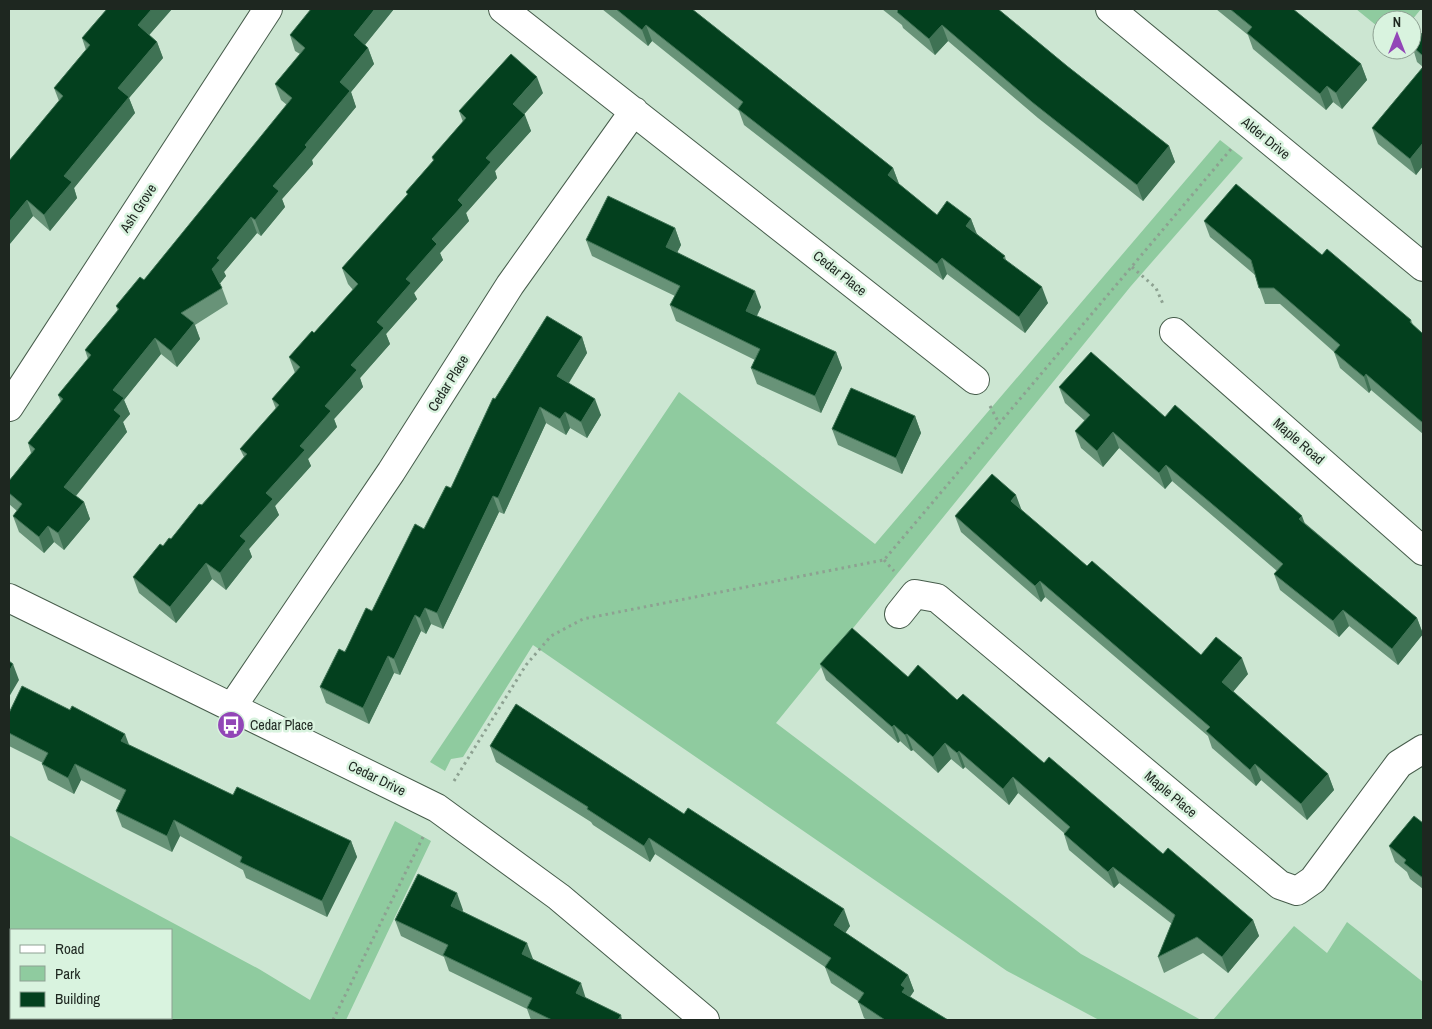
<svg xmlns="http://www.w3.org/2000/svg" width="1432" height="1029" font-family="'Archivo Narrow',sans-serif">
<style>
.green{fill:#8fcb9f;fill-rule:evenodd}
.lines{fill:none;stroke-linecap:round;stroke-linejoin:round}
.stream{stroke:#bc92d4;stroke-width:10}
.minor-casing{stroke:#465c4b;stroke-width:30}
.tertiary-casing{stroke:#465c4b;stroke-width:30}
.path{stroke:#8da191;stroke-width:3;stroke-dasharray:2.5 4;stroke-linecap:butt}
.minor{stroke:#fff;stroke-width:28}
.tertiary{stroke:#fff;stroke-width:28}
.wall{fill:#689378}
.shaded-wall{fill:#3f7254}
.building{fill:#03401e;stroke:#3f7254}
.labels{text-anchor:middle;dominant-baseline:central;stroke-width:5;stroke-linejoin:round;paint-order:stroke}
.street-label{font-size:14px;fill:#1e2720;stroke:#d9f3df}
.poi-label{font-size:14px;fill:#1e2720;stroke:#d9f3df;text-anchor:start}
</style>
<rect width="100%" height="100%" fill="#cce6d2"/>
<path class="green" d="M1356,9H1421L1412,20H1382V30Z
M1220,140L1243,158L1131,286L776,723L1081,954L1201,1020H1099L1007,971L533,645L463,757L451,759L445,771L430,762L679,392L875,544Z
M395,821L431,841L346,1020H9V835L259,969L310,1000ZM171,930V1018H11V930Z
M1347,922L1423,982V1020H1213L1294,926L1327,953Z"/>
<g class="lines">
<path class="stream" d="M9,1006L11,1008
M30,1018L34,1020"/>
<g class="minor-casing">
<path id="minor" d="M503,9L975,380
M1110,9L1423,267
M1174,332L1423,551
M9,407L268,9
M899,614L915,594L937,598L1280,885L1297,891L1313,880L1399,764L1423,749
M232,707L391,472L510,285L634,111"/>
</g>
<g class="tertiary-casing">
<path id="tertiary" d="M9,598L437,808L559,897L705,1020"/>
</g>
<path class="path" d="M1132,267L1156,288L1163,304
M990,406L999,423
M884,560L894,571
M454,781L526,665L551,636L583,619L884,560L1231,149
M9,962L11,963
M146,1018L152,1020
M333,1020L423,837"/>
<use href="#minor" class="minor"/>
<use href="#tertiary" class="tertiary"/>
</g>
<path class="wall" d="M107,9H172L149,35L157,42L163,58L129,98L135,113L74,188L77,198L50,231L33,216L9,245V161L59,101L54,88L86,50L82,38Z
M394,9L365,45L368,48L374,64L351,92L356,107L312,160L313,164L282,199L285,207L261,236L257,233L224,272L226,276L220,283L222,288L228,304L195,325L200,339L177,367L161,354L124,400L130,414L123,422L127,432L76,496L84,502L90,519L64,550L54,542L44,553L19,532L13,516L17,511L9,504V481L31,453L28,443L61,402L58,395L88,359L85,350L118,311L116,306L144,280L287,105L281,100L275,84L300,54L295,51L290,35Z
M602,9H692L893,168L899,184L937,215L971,219L977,234L1005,256L1006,260L1048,303L1025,333L947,274L943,280L744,125L739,111L652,41L648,46Z
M882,9H998L1067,66L1169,146L1175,162L1143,201L1038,118L948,41L935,55L903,28L902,25Z
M1216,9H1293L1361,64L1367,80L1342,109L1333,102L1326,110L1253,49L1248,35Z
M1423,32V166L1416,175L1378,144L1372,128L1423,67L1417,62L1412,45Z
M543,93L524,114L531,131L495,171L497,178L466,213L469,221L440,253L443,260L414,293L417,299L386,334L390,344L360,378L363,387L334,419L337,427L308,459L311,466L275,506L279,515L249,549L252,557L226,590L212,579L176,623L139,593L133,577L163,546L171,539L244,457L240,449L276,409L272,399L295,373L289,357L314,333L353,290L348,284L342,268L407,195L406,192L433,161L432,157L463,122L459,111Z
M1204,221L1322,255L1411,320L1413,325L1423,334V434L1371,390L1369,393L1340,368L1334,352L1280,304H1265L1255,275L1210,237Z
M675,228L681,245L677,252L761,307L757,316L836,352L842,368L821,413L757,384L751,368L755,360L676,321L670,305L675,296L592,256L586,240Z
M582,337L587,353L569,383L601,415L587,438L570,428L566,435L546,423L504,514L499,512L443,629L431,624L426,634L421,631L400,675L394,673L369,724L326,703L320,687L372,611L451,488L495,399Z
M1059,387L1165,417L1305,523L1417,618L1423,634L1398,665L1349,626L1339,637L1280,590L1274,574L1277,571L1172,481L1165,489L1119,448L1103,467L1081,448L1075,431L1085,421L1065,403Z
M915,416L921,433L902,474L838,445L832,429Z
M1021,510L1087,566L1201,655L1248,674L1233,691L1328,774L1334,790L1307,820L1261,780L1256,786L1212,748L1208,736L1045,597L1041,602L961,532L955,516Z
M820,664L908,677L957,700L1044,763L1163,854L1253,920L1259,936L1228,973L1203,953L1164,973L1158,957L1172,924L1119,883L1114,888L1069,850L1064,834V833L1018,793L1009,805L965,767L963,769L951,759L938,773L913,750L911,751L900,741L898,743L826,680Z
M70,710L129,745L233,795L351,841L357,857L327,917L246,878L243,870L180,836L172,852L122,827L116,811L121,801L81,780L74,794L48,780L42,764L43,763L9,746V713Z
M490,746L850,926L845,933L908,975L914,991L910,997L948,1020H867L864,1018L858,1001L831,983L825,967L655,854L650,862L593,825L591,822L496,762Z
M1423,823V889L1410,879L1407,872L1395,862L1389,846Z
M463,910L462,911L533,959L586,998L618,1020H531L527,1009L449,971L444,957L401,936L395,920Z"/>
<path class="shaded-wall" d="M152,9H172L144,41L138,25Z
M375,9H394L359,52L354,35Z
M646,25L652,41L648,46L642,30Z
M942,25L948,41L935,55L929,39Z
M157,42L163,58L129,98L135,113L74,188L77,198L50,231L44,215L64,176L118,88Z
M368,48L374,64L351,92L356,107L312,160L313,164L282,199L285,207L261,236L255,220L273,186L305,145L340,82Z
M1361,64L1367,80L1342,109L1336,93Z
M537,77L543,93L519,120L513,104Z
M1327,86L1333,102L1326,110L1320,94Z
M525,115L531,131L495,171L497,178L466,213L469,221L440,253L443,260L414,293L417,299L386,334L390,344L360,378L363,387L334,419L337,427L308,459L311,466L275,506L279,515L249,549L252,557L226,590L220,573L240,536L266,493L300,446L351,365L377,322L406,279L458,200L486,158Z
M1423,143V166L1416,175L1410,159Z
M1169,146L1175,162L1143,201L1137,185Z
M893,168L899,184L894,191L888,175Z
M27,200L33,216L9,245V222Z
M251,217L257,233L224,272L226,276L218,286L212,269L217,258Z
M971,219L977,235L966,226Z
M675,228L681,245L672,263L666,247Z
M942,258L947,274L943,280L937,264Z
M1042,287L1048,303L1025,333L1019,317Z
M755,291L761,307L751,327L746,311Z
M194,323L200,339L177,367L171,351Z
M582,337L587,353L563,392L557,376Z
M155,338L161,354L124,400L130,414L123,422L127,432L70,503L64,487L114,410L113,390Z
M836,352L842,368L821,413L815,396Z
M1366,374L1371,390L1369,393L1364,377Z
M595,399L601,415L587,438L581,422Z
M540,407L546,423L504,514L498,498Z
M565,412L570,428L566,435L560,419Z
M915,416L921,433L902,474L896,458Z
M1113,432L1119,448L1103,467L1097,451Z
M1166,465L1172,481L1165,489L1159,473Z
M1016,495L1022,511L1011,501Z
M493,496L499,512L443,629L437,613Z
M84,502L90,519L64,550L58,533Z
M1302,516L1308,532L1299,519Z
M48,526L54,542L44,553L39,537Z
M206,563L212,579L176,623L170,607Z
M1040,581L1045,597L1041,602L1035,586Z
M425,608L431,624L426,634L420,618Z
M1343,610L1349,626L1339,637L1333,621Z
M415,615L421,631L400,675L394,659Z
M1417,618L1423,634L1398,665L1392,649Z
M388,656L394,673L369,724L363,708Z
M1242,658L1248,674L1228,698L1222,682Z
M13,664L19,680L9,697V672Z
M894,725L900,741L898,743L892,727Z
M125,734L131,750L121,741Z
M907,734L913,750L911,751L905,735Z
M945,743L951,759L938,773L933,757Z
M959,751L965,767L963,769L957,753Z
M75,764L81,780L74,794L68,778Z
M1255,764L1261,780L1256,786L1250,770Z
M1328,774L1334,790L1307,820L1301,804Z
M1013,777L1018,793L1009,805L1003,789Z
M174,820L180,836L172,852L167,836Z
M649,838L655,854L650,862L644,846Z
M351,841L357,857L327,917L322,901Z
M1113,867L1119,883L1114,888L1108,872Z
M457,893L463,910L457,922L451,906Z
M844,909L850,926L840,941L834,925Z
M1253,920L1259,936L1228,973L1222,957Z
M527,943L533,959L528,970L522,954Z
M908,975L914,991L909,998L902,992L901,985Z
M581,983L586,999L576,993Z
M621,1015L622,1020H618Z"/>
<path class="building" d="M107,9H152L138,25L157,42L118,88L129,97L64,176L72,182L44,215L27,200L9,222V161L63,96L54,88L90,45L82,38Z
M311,9H375L354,35L368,48L340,82L350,91L305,145L307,147L273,186L279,191L255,220L251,217L217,258L220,260L212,269L222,288L181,313L194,323L171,351L155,338L113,390L124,398L114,410L121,416L64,487L84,502L58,533L48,526L39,537L13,516L22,504L9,493V481L35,449L28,443L63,399L58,395L91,355L85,350L119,309L116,306L140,277L144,280L292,98L275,84L305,48L290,35Z
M616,9H692L893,168L888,175L937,215L947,201L971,219L966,226L1005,256L1003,258L1042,287L1019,317L942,258L937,264L738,109L743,102L646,25L642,30Z
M896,9H998L1067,66L1169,146L1137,185L1032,102L942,25L929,39L897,12L898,11Z
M1230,9H1293L1361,64L1336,93L1327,86L1320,94L1247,33L1252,27Z
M1423,32V56L1412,46V45Z
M511,54L537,77L513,104L525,115L486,158L491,162L458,200L463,205L432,239L437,244L406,279L411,283L377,322L384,328L351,365L357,370L325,406L331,411L300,446L305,450L266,493L273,499L240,536L246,541L220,573L206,563L170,607L133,577L160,544L163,546L169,538L171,539L199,504L202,505L247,454L240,449L279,405L272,399L300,367L289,357L312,331L314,333L358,284L342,268L408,194L406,192L434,160L432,157L466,118L459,111Z
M1423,67V143L1410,159L1372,128Z
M1236,184L1322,255L1327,249L1411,320L1410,322L1423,334V423L1366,374L1364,377L1334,352L1340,345L1274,288H1259L1251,260L1204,221Z
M608,196L675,228L666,247L755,291L746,311L836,352L815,396L751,368L760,349L670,305L680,286L586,240Z
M547,316L582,337L557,376L595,399L581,422L565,412L560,419L540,407L498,498L493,496L437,613L425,608L420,618L415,615L394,659L388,656L363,708L320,687L339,649L345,652L366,608L372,611L415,524L424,529L446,486L451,488L493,398L495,399Z
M1091,352L1165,417L1175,405L1302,516L1299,519L1417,618L1392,649L1343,610L1333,621L1274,574L1283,564L1166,465L1159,473L1113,432L1097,451L1075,431L1090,415L1059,387Z
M851,388L915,416L896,458L832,429Z
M992,474L1016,495L1011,501L1045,530L1087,566L1092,561L1201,655L1216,637L1242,658L1222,682L1328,774L1301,804L1255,764L1250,770L1206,731L1210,727L1040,581L1035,586L955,516Z
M852,628L908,677L918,665L957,700L963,694L1044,763L1049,757L1163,854L1168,848L1253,920L1222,957L1197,937L1158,957L1175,915L1113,867L1108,872L1064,834L1070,827L1013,777L1003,789L959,751L957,753L945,743L933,757L907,734L905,735L894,725L892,727L820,664Z
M9,661L13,664L9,672Z
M22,686L70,710L72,706L125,734L121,741L233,795L237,787L351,841L322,901L240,862L242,857L174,820L167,836L116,811L126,790L75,764L68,778L42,764L48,753L9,733V713Z
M516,704L684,814L688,808L844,909L834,925L908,975L901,985L905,988L902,992L948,1020H885L858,1002L864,993L825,967L831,958L649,838L644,846L587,809L588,807L490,746Z
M1414,816L1423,823V878L1404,863L1406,860L1389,846Z
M418,874L457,893L451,906L527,943L522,954L581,983L576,993L621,1015L618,1020H552L527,1008L532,998L443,955L448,945L395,920Z"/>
<defs>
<g id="bus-disc" transform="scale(1.4375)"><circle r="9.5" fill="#9246b7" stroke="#d9f3df"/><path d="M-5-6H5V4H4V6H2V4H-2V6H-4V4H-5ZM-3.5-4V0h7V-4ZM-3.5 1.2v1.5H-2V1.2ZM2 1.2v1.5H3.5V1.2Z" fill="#fff"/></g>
</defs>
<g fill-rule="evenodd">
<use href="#bus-disc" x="231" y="725"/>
</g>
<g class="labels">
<g class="street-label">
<text transform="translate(1266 138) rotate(39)">Alder Drive</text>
<text transform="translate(138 208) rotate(-57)">Ash Grove</text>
<text transform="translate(840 273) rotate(38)">Cedar Place</text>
<text transform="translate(448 383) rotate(-58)">Cedar Place</text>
<text transform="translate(1299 441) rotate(41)">Maple Road</text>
<text transform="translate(377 778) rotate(26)">Cedar Drive</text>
<text transform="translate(1171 794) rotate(40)">Maple Place</text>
</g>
<g class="poi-label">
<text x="250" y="725">Cedar Place</text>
</g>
</g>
<rect width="1432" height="1029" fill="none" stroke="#1e2720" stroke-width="20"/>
<rect x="10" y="929" width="162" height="90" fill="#d9f3df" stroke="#8ea193"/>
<rect x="20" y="945" width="25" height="8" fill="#ffffff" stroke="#8ea193"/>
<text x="55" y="954" font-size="15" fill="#1e2720">Road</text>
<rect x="20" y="966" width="25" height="15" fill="#8fcb9f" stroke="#8ea193"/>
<text x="55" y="979" font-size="15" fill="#1e2720">Park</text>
<rect x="20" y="992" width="25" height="15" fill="#03401e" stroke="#8ea193"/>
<text x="55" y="1004" font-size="15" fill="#1e2720">Building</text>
<g transform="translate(1397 35)"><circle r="24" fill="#d9f3df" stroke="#8ea193"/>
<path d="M0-4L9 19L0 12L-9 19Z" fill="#9246b7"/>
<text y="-8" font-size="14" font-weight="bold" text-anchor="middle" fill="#1e2720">N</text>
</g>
</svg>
